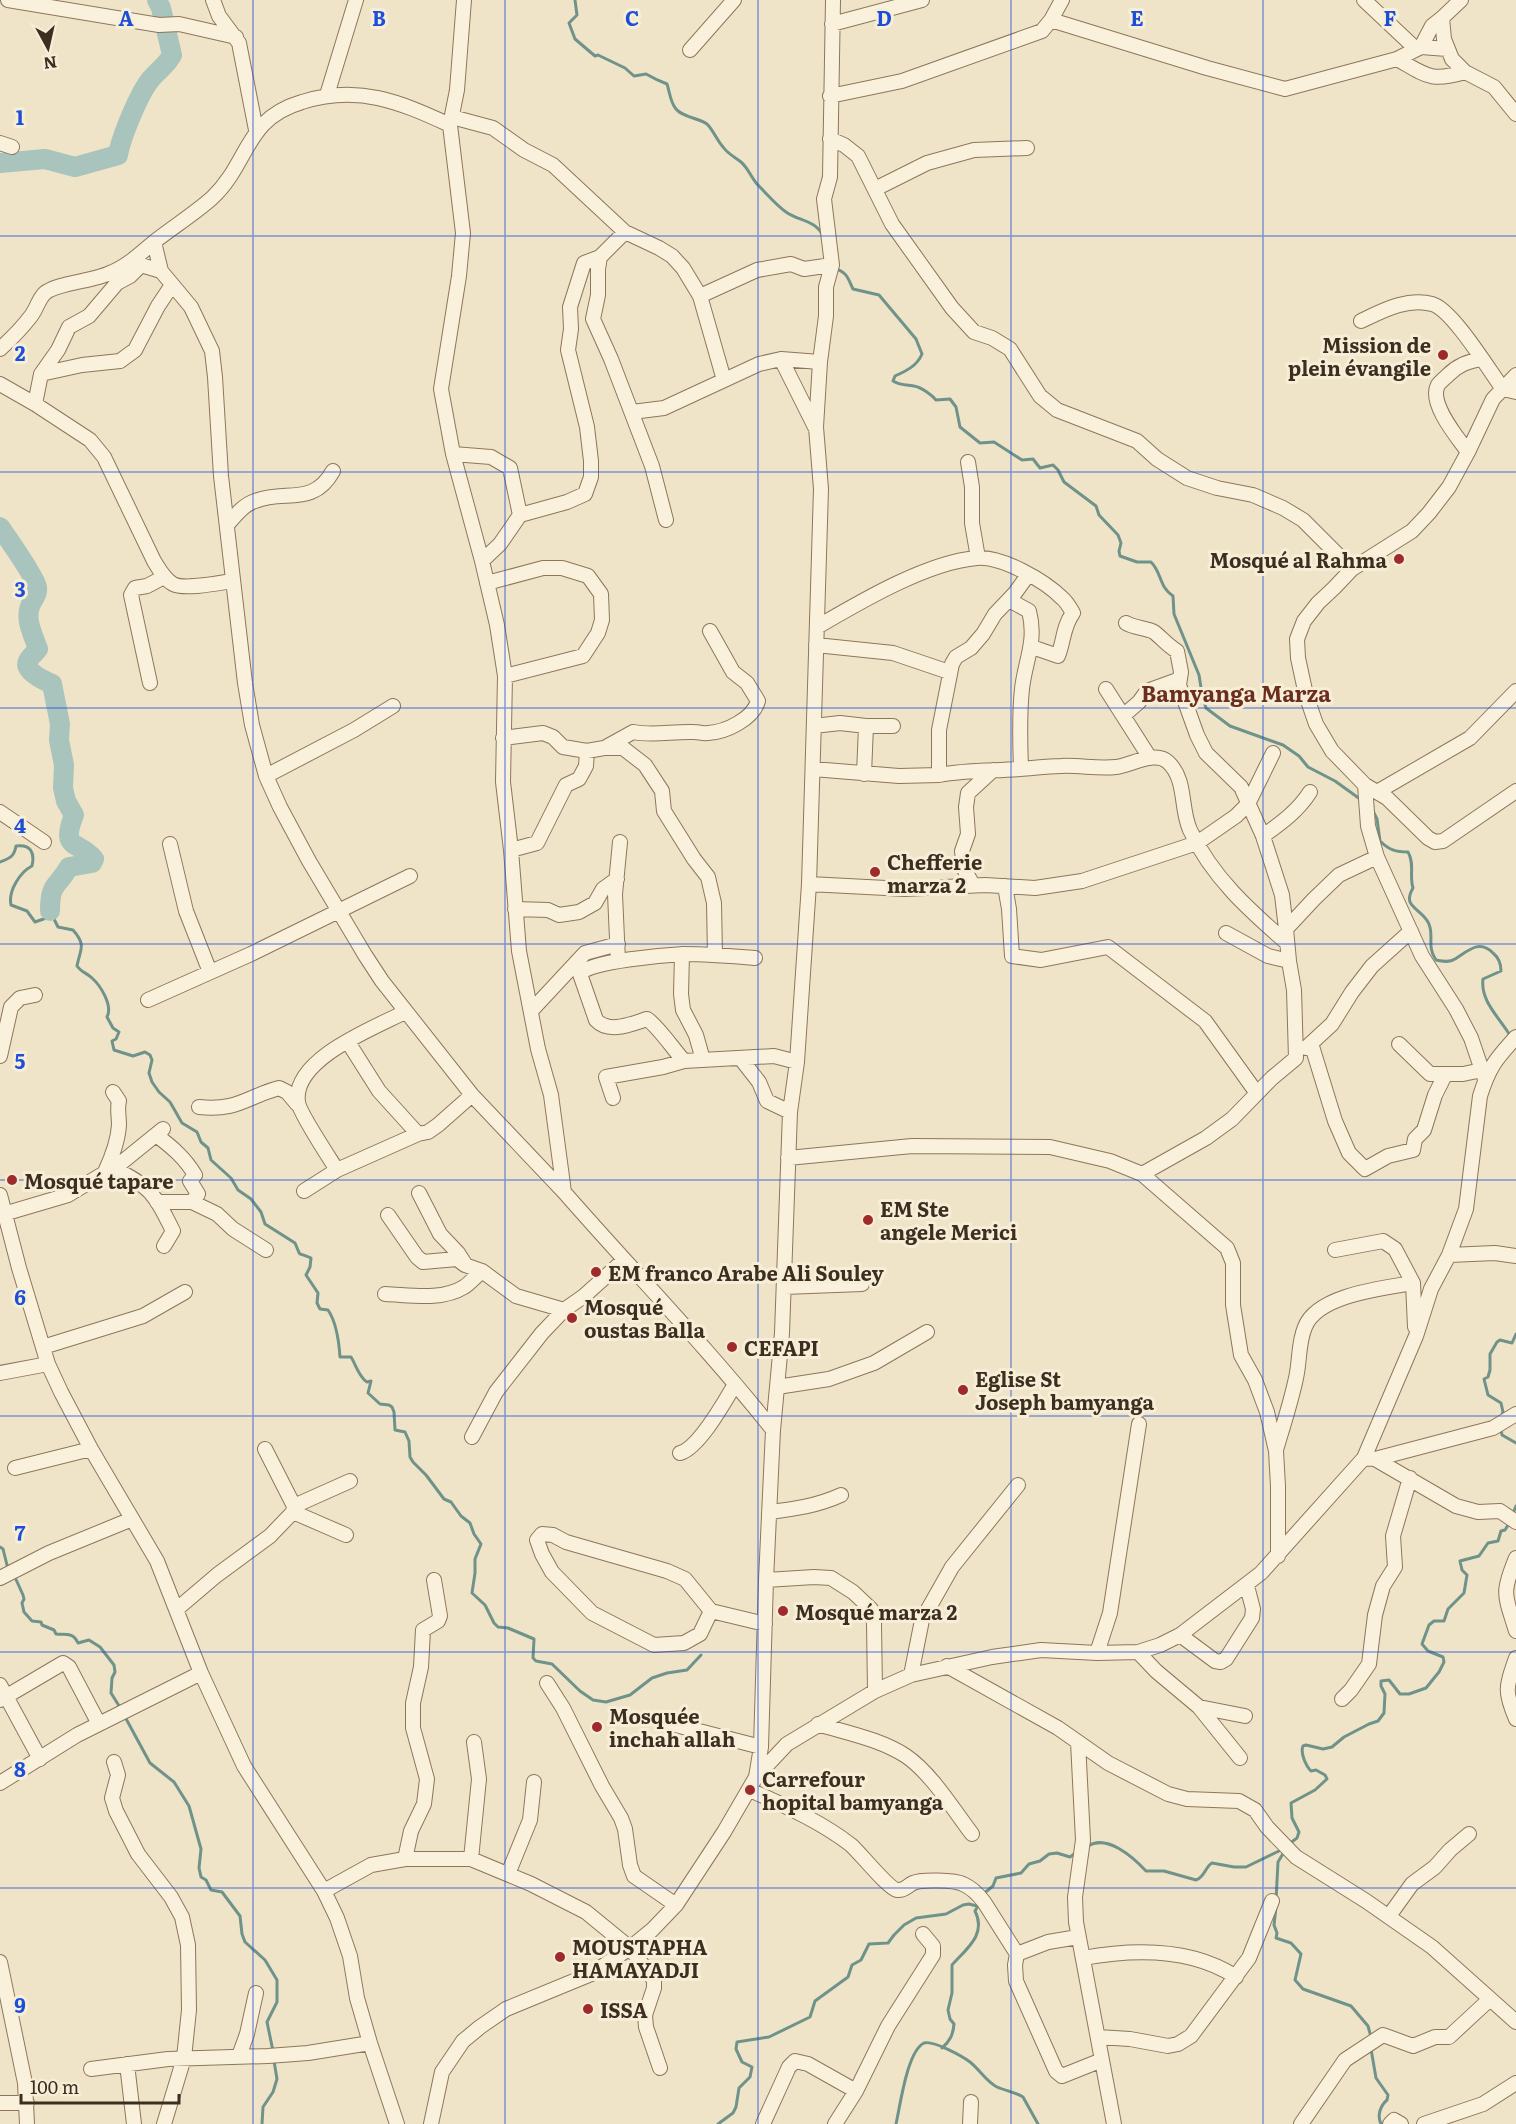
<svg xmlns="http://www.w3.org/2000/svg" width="1516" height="2124" font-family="Literata,serif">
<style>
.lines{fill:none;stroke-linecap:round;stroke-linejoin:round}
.stream{stroke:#6f938a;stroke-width:3}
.river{stroke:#a9c4bc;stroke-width:20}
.minor-casing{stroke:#8d765c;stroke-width:16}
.minor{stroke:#faf1dc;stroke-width:14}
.grid{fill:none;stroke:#1d4ed8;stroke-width:1.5;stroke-opacity:0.55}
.poi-dot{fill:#9e2a2b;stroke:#f7eed8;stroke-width:2}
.labels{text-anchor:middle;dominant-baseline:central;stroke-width:6;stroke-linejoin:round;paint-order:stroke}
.poi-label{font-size:20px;font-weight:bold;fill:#3d2e20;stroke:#f7eed8;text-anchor:start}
.quarter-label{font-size:22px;font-weight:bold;fill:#6b2e1e;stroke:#f7eed8}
.grid-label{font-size:20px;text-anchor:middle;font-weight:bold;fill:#1d4ed8;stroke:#f7eed8;stroke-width:6;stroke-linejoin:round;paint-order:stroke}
</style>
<rect width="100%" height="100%" fill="#f0e4c8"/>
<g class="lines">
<path class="stream" d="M575,0L577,15L569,23L575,39L595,56L598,55L625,68L634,76L646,74C653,78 659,81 667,84C670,93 670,102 676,109C683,118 701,118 708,125C714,132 717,140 723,147C728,154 735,157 741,162C748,168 751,177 757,184C766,193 775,204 786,212C798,221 816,220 823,236
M836,269C848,273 848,279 853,289L879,295L916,339L922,354C917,366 906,371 895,376L893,381C901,386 906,384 914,386C921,387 932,395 936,400L950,399L956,407L960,427L980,443L994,442L1022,460L1033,459L1040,468L1053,465L1058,470L1064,482L1096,506L1099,515L1118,535L1121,543L1119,551L1120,556L1137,562H1151C1162,573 1159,587 1173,596L1174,614L1199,675L1202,694L1206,708L1230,726L1283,745L1299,756L1308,767L1335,781L1360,799
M1373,811L1377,819L1380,841C1389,850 1396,852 1408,852C1415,864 1409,875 1413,888C1402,907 1419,907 1428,922C1435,934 1426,946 1436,960C1442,961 1449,963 1455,959C1468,951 1479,939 1493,953C1499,958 1501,963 1501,971L1483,979C1480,1002 1501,1019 1511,1037
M0,862C10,858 14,857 16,846C31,844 35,853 32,866C20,872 8,891 11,905L27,911L35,922L49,917L50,911
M50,911L58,927L73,930C87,946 80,949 77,966C81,972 87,973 92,978C101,986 113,1006 107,1017L113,1028L119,1032L116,1039L112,1041L114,1050L133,1056L145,1052L150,1055L152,1060L149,1073L152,1082L159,1092L170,1102L182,1123L197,1132L201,1142L208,1148L211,1160L231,1178L238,1190L251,1199L261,1212L265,1224L295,1243C302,1259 296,1251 311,1258L310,1267L306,1275L318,1293L317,1303L320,1309L328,1310C337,1323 339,1342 340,1357H351C356,1365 359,1377 367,1382L371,1381L368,1393L380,1404L389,1405L392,1407L394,1412L395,1430L405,1432L409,1441L410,1457L413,1462L426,1475L444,1499L451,1502L461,1516L470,1523L474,1534L481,1544L475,1559V1573L472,1593L485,1605L494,1623L498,1627L508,1628L534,1639L533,1658L536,1661L552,1664L580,1691L593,1700L606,1702L630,1695L652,1678L667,1673L687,1670L701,1655
M1501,1417L1503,1412L1501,1403L1488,1395L1484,1379L1488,1377L1490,1370V1354L1497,1342L1500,1340L1512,1343L1516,1334
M1501,1430L1502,1435L1516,1443
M1512,1516L1516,1506
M0,1547L3,1549L7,1565L11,1569
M14,1575L23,1595L24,1599L22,1603L24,1612L32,1621L41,1622L42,1625L54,1630L56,1634C66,1635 73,1632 78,1643L89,1640L100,1647L114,1665L115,1672L112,1678L111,1693L121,1709
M124,1715L150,1763L174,1782L189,1806L201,1849L199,1868L201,1877L206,1880L211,1890L222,1892L240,1916L242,1934L245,1942L265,1960L277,1980V2002L267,2022L273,2051
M1289,1844L1297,1838L1299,1832L1292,1818L1291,1803L1315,1790L1327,1779L1325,1775L1316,1770L1311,1771C1306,1766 1300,1753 1303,1746L1306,1745L1323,1749L1332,1747L1344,1737L1369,1724L1378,1721L1384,1713L1385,1694L1381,1686V1681L1389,1680L1400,1694H1409L1426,1688L1439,1672L1444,1662L1443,1657L1428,1651L1422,1644L1429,1625L1434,1621H1444L1448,1609L1464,1593L1467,1575L1462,1570L1460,1561L1479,1556L1488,1543L1498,1541L1501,1531L1505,1530L1510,1522
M1088,1846C1107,1834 1133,1857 1146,1871H1164L1196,1880C1205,1877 1205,1867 1212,1863L1234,1867H1246L1283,1849
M982,1895L993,1886L996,1878L1021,1873L1029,1864L1040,1861L1049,1854L1057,1853L1070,1857L1077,1852
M1276,1900L1278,1862L1284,1852
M1276,1907L1274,1925L1277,1933L1276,1938L1291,1943L1301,1954L1295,1980L1303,1989L1351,2006L1368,2026L1371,2037
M942,2048C950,2041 953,2035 954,2024L950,2019L948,2010L952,1993V1965C966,1949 987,1935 975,1911L979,1904
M1371,2049L1376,2078L1388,2095L1387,2100C1380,2106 1377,2116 1381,2124
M262,2124L263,2107L273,2092L277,2079L274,2061
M718,2124L733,2113L736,2107L739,2088L750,2077L752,2067L742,2062L736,2049L737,2042L769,2037L810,2017L815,2001L848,1977L852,1965L861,1960L869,1944L888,1943L894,1935L904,1925L916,1918L946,1914L963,1905L969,1904L977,1906
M896,2124C900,2107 907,2051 924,2043C933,2040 962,2056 970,2062C979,2069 987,2082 997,2087C1006,2091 1015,2092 1023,2097L1038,2124"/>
<path class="river" d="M0,163L45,159L75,167L118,155C121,137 139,94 150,80C157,71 167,65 172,55L161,8L157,0
M0,527C7,537 35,577 37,587C38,594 34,598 31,604C24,619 33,634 38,649C36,652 30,657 28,661C23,671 45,681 52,684L60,724L59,740L64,765L63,788L66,801L74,815C60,851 78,840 94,859L92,863L69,867C57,888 50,882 50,911"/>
<g class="minor-casing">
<path id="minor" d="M8,0L159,25L179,24L236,37
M213,0L219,16L239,43L256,130
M1364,0L1415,48
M1461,0L1442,18L1444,39L1452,59L1465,72L1494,87L1516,114
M1051,20L1207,68L1285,89L1397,59L1421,47L1447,49
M832,24L922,0
M1421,47L1432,26L1442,18
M690,50L734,0
M1397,59C1427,76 1431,82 1465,72
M327,95L356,0
M830,96L902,81L1042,31L1051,20L1062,0
M452,117L493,128L524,150L553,165L625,232L659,248L672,256L683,268L700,296L724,380
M830,139L844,145L858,156L892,224L952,308L974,332L992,338L1010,349L1040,396L1057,410L1137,441L1157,459L1187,478L1217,488L1253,495L1283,508L1303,520L1352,569
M0,143L12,147
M875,189L927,163L974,150L1027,148
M154,242L161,271L191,307L212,351L215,377L221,476L245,683L252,725L266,776L280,807L309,861L365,955L382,981L472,1095L564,1192L551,1095L538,1049L519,951L511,850L503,782L505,676L497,625L482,561L453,454L441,389L459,276L463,233L450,125L457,90L464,0
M600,257L598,269V295L593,319L611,359L652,466L666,520
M700,296L757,270L791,264L804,269L832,265
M1361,321C1382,311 1408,297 1432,304C1452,309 1489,370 1503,389L1516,392
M0,349C11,339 22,328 31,316C36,310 39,298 45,293C57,283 94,281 110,273C127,266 140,254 154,242C173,227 194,214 212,198C250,162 244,119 302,102C358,84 400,102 450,125
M781,359L815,427
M41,374L82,365L120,361L135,350L158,306L172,285
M1516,375L1493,399L1468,452L1449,487L1429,513L1412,531L1352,569L1334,588L1318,603L1304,621L1297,639L1298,658L1306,695L1316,724L1332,751L1365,785L1387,798L1428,838L1435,842L1443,841L1516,791
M0,384L35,404L90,440L104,457L154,561C159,569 164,579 173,584C184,590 219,583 232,581
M35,404L41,374L58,350L69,327L89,316L117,283L130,276L141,265L161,271
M632,412L664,408L759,364L781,359L820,362
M1468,452C1458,438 1428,403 1438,385C1440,382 1445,378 1448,375C1458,365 1468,361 1482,359
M453,454L491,457L510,468L520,515
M968,462L972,487V523L978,558
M227,525C235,516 243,505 255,501C285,489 313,507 333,471
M482,561L500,544L520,515L567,502L585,494L591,477V461L587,427L568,350L571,329L570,307L584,263L600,257L625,232
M1028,575L1015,593L995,614L983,634L971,648L956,657L952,664L939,730V775C966,770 993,771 1020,769C1034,768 1048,766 1061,766C1079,765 1098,769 1116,767C1131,765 1156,750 1168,762C1187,780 1180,808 1190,830C1212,877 1249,910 1287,943
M487,583L543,568H562L588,576L601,594L602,620L598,633L583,656L505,676
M1009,600L1029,611C1037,641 1025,661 1022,689C1019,716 1020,742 1021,769
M1126,623C1134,628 1147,628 1154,632C1162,638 1168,646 1177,651L1181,672L1179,685L1197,735L1206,753L1241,787L1263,836L1282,895L1286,929
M817,627C860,602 927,562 977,558C1002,556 1045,581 1062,598C1067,602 1070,608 1073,613C1063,626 1064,641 1058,656L1032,647
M816,645L893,653L949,672
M150,683L131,595L135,588L147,586L164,577
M1106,689L1150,758
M1124,715L1139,702L1147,691L1180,679
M814,726L840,723L866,726H893
M503,738L543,733L553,737L563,747L587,751L604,748H623L645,765L662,791L664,811L694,859L708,877L714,903L715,955
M606,747L633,732C654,736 673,731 694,732C699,732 704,734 708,733C726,732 753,719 758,701L747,683L733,672L710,631
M813,769L899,776L939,775
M864,774L866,726
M266,776L354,730L393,706
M1365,785L1368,826L1377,857L1422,956L1456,1009L1471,1038L1485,1079
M1377,792L1470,738L1516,691
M0,812L44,842
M1263,836C1281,823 1298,811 1310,792
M170,844L186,911L210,972
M511,850L537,843L566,785L579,779L586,766L587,751
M809,884L905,889L985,885L1035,888L1082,881L1197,843L1236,816L1248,804L1273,753
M973,885L964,869L962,851L968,834L966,807L968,793L993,770
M1005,886L1009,909L1012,956L1041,960L1108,947L1205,1021L1256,1092
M515,909L548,910L559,915L579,912L595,903L603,889L617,879
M1226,933L1268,956L1289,961
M682,954L681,994L683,1010L696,1035L703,1060
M755,958C731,956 708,954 684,954C666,955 589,961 580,974L596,1020C609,1034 631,1024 647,1019C658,1026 674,1050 684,1061L774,1056L797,1062
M618,961L615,894L620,842
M148,1000L251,954L410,876
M531,1011L585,953L618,944
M348,1042L379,1091L418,1134
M1311,1043L1335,1121L1349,1153L1365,1169L1388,1156L1413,1150L1415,1139L1424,1130L1435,1095L1445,1075
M1399,1044L1430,1074H1463L1482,1070
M1306,1048L1332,1024L1352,992L1372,966L1411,931
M0,1056L11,1007L20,998L35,995
M741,1059L759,1082L767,1101L790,1112
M613,1098L606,1077L663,1067L684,1061
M199,1107C238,1111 246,1097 279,1088L287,1092L297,1104
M156,1135C172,1147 185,1158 195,1175L190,1181L198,1194L192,1202
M788,1158L912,1146L1050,1147L1110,1161L1142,1174L1227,1248L1233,1263V1305L1241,1355L1255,1380L1267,1412L1276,1451L1278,1486V1556
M113,1168C151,1187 154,1193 173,1231L164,1246
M337,1170C330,1159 299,1112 298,1102C292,1059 374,1028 405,1012
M105,1172C112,1157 118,1142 119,1125C119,1116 117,1109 119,1101L113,1092
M1142,1174L1206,1138L1232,1119L1272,1078L1296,1058L1294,990L1289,961L1286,929L1314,899L1339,875L1377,857
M304,1191L337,1170L418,1134L428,1132L438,1125L472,1095
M564,1192C633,1271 707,1347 773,1430
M419,1193L440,1234L458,1253L465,1264
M0,1195L19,1268L48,1364L61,1392L91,1449L157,1561L201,1673L244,1766L324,1891L337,1918L350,1956L357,1998L370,2043L397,2124
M157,1202H192L217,1214L233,1229L266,1250
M0,1215L68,1195L121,1163L163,1129
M388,1215L417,1257L423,1262L457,1259L465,1265L482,1271L516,1296L564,1310L584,1296L624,1260
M1335,1250L1383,1241L1395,1249L1413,1283L1415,1327
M1449,1255L1495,1253L1516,1256
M784,1287L862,1284
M385,1294C411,1295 441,1301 464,1287C470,1283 476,1276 482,1271
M43,1347L143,1316L185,1292
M0,1373L48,1364
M777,1387L829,1379L874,1363L927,1332
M472,1437L496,1392L542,1333L564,1310
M265,1449L294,1506L293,1512L346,1535
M1276,1450C1283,1426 1291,1402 1296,1378C1300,1361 1298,1343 1305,1327C1317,1295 1383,1288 1413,1283
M680,1453C699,1448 725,1401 735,1384
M1364,1458L1375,1459L1493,1428L1516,1414
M1375,1459L1456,1506L1478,1512L1500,1511L1516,1522
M15,1468L91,1449
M294,1506L350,1481
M769,1512C794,1509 817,1506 841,1495
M1516,1558C1501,1594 1505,1595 1516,1631
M0,1578L49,1553L132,1519
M766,1580L814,1577L831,1578L853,1592L871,1609L874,1623L875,1691
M177,1609L217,1575L270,1536L293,1512
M711,1611L700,1634L684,1643L654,1645L592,1613L552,1572L542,1554L537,1540L542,1534L553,1535L566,1542L667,1571L685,1579L711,1611L765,1624
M1180,1635L1215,1661L1221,1662L1226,1659L1252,1618L1253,1609L1247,1586
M1138,1652L1156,1671L1199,1707L1240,1758
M1097,1653L1110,1613L1139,1424
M1516,1658C1506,1687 1504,1691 1516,1719
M947,1666L1058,1728L1108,1763L1168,1794L1187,1799L1239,1801L1255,1810L1267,1827L1296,1857L1366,1901L1432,1947L1516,2022
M911,1675L922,1620L952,1567L1018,1485
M547,1683L563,1708L602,1786L621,1818L625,1829L630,1865L634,1876L676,1905
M0,1685L40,1759
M1342,1699L1351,1690L1369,1664L1375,1615L1383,1586L1395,1567L1393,1536L1410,1478
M0,1700L63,1663L69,1667L99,1724
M1199,1707L1245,1716
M664,1722L761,1747
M818,1724C847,1733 880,1739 906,1756C931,1773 953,1809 972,1834
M1078,1742L1083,1840L1075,1897L1076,1922L1114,2124
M114,1762L118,1775L112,1798L116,1811L138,1854L171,1897L182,1917L188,1945L189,2010L184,2058L164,2124
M756,1777L787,1744L875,1691L911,1675L992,1657L1041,1650L1097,1653L1138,1652L1160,1645L1180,1635L1261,1573L1364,1458L1416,1336L1431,1289L1449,1255L1466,1209L1480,1096C1489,1067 1496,1059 1516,1037
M0,1783L77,1735L201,1673
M750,1790C785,1806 820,1821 851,1845C861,1854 888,1888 897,1890C904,1891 907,1886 913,1883C921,1879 955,1880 963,1884C972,1888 978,1894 984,1902L1017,1954
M405,1859L411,1831L424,1804L427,1779L413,1728V1703L421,1667L423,1630L438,1621L440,1616L434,1580
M471,1859L479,1779L474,1742
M508,1874L530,1820L534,1782
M324,1891L371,1865L405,1859H471L531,1884L586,1912L630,1948L654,1980V1988L645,2015L646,2027L660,2068
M1389,1916L1412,1884L1435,1867L1450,1850L1469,1834
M1078,1937L1048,1942L1017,1954L1015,1965L1016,1981L1056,2071L1062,2076L1102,2060
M1083,1958C1133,1949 1192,1948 1236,1977
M0,1962L25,2083L27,2124
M1098,2037L1130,2039L1168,2046L1178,2044L1191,2036L1249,1958L1272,1901
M239,2056L247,2034L256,1993
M127,2064L134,2124
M91,2069L168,2059L268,2056L308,2053L370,2043
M0,2103H27
M431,2124L442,2072L463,2041L480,2027L506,2009L591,1974L630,1948L652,1930L676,1905L724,1832L756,1777L761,1747L766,1580L773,1430L782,1333L790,1112L797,1062L809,884L821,489L816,427L820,362L826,316V287L832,265L824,199L830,177L833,0
M763,2124L789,2067L795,2061L808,2064L856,2091
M835,2124L856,2091L888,2026L933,1955V1946L923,1934
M970,2124L971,2102
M1301,2124L1345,2060L1383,2035L1413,2046L1435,2037H1449L1490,1999
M1390,2124L1394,2120L1401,2124
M1424,2124L1483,2104L1516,2083"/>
</g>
<use href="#minor" class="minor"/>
</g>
<path class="grid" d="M253,0V2124M505,0V2124M758,0V2124M1011,0V2124M1263,0V2124M0,236H1516M0,472H1516M0,708H1516M0,944H1516M0,1180H1516M0,1416H1516M0,1652H1516M0,1888H1516"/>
<g class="poi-dot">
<circle cx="1443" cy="355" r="6"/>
<circle cx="1399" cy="559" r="6"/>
<circle cx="875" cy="872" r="6"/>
<circle cx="12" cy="1180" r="6"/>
<circle cx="868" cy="1220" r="6"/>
<circle cx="596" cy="1272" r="6"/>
<circle cx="572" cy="1318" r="6"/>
<circle cx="732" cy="1347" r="6"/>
<circle cx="963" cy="1390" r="6"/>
<circle cx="783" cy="1611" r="6"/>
<circle cx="597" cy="1727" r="6"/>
<circle cx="750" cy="1790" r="6"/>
<circle cx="560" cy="1957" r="6"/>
<circle cx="588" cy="2009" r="6"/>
</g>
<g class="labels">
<g class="poi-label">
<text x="1431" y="344" text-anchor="end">Mission de<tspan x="1431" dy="23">plein évangile</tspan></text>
<text x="1387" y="559" text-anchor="end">Mosqué al Rahma</text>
<text x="887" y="861">Chefferie<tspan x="887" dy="23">marza 2</tspan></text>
<text x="24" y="1180">Mosqué tapare</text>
<text x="880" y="1208">EM Ste<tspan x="880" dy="23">angele Merici</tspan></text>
<text x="608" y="1272">EM franco Arabe Ali Souley</text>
<text x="584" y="1306">Mosqué<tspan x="584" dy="23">oustas Balla</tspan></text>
<text x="744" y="1347">CEFAPI</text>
<text x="975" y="1378">Eglise St<tspan x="975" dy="23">Joseph bamyanga</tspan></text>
<text x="795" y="1611">Mosqué marza 2</text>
<text x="609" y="1715">Mosquée<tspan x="609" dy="23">inchah allah</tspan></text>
<text x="762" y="1778">Carrefour<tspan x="762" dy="23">hopital bamyanga</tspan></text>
<text x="572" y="1946">MOUSTAPHA<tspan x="572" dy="23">HAMAYADJI</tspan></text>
<text x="600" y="2009">ISSA</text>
</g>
<g class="quarter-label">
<text x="1236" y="692">Bamyanga Marza</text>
</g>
</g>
<g class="grid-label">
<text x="126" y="26">A</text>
<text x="379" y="26">B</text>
<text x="632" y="26">C</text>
<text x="884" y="26">D</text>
<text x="1137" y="26">E</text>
<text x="1390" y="26">F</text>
<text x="20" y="125">1</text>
<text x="20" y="361">2</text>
<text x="20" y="597">3</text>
<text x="20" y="833">4</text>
<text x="20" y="1069">5</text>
<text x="20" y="1305">6</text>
<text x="20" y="1541">7</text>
<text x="20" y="1777">8</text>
<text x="20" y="2013">9</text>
</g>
<g transform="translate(48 48) rotate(172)" stroke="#f7eed8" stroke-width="4.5" paint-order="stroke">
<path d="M0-4.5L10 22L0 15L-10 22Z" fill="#3d2e20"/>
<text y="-9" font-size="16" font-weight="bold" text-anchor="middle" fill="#3d2e20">N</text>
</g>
<path d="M21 2094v9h158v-9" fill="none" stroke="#3d2e20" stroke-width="3"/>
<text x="30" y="2094" font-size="18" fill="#3d2e20" stroke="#f7eed8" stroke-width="4.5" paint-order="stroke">100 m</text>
</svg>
